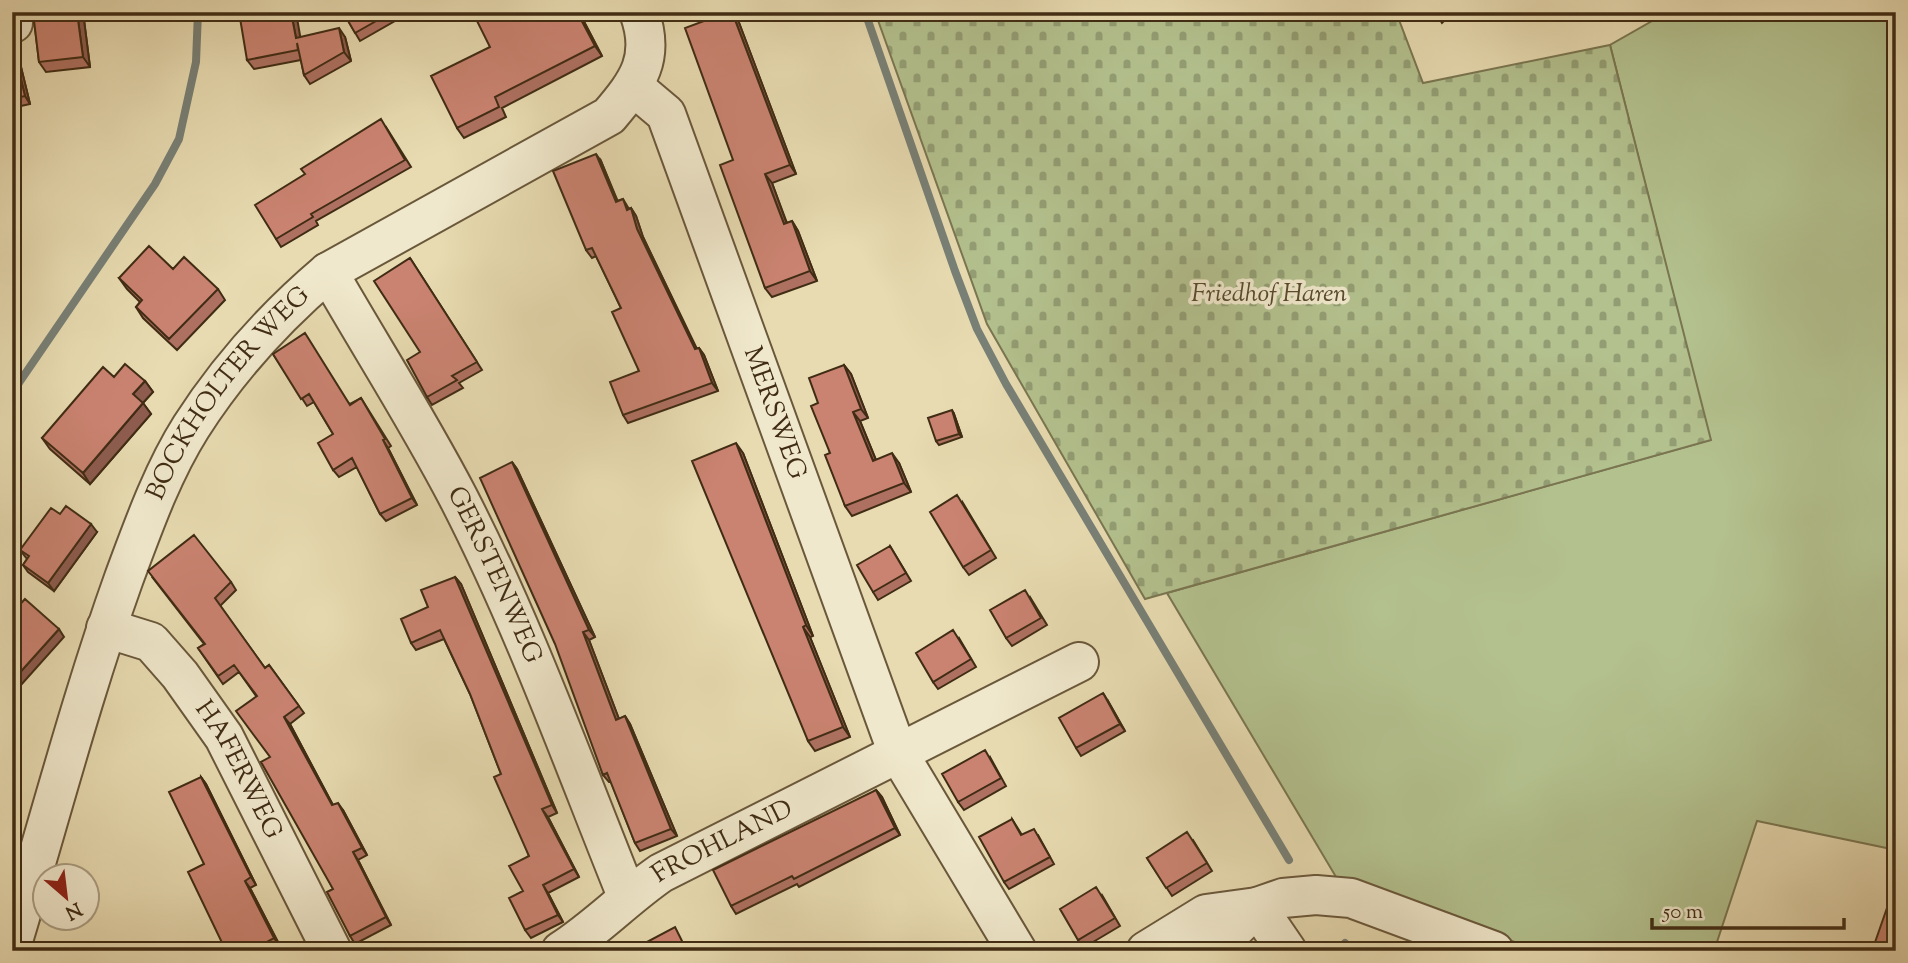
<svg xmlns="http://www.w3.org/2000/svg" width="1908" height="963" font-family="'Sorts Mill Goudy',serif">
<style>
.green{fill:#b3c18e;stroke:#7a7651;stroke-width:2}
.cemetery{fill:url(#cemetery-stones);stroke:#7a7651;stroke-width:2}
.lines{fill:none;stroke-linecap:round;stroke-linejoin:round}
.stream{stroke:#788076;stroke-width:8}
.minor-casing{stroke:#6a583b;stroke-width:42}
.minor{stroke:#f0e8cc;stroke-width:38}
.wall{fill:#ae7161;stroke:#402c14;stroke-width:2}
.shaded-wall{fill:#8d5c4f;stroke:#402c14;stroke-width:2}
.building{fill:#ca8371;stroke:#402c14;stroke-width:2}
.labels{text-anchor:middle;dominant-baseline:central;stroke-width:7;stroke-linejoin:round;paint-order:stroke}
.park-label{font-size:26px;font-style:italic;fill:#574a2c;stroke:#f0e8cc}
.street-label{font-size:26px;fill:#402c14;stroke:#f0e8cc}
</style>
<defs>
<pattern id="cemetery-stones" width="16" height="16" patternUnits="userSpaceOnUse" patternTransform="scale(1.75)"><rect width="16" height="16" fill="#b3c18e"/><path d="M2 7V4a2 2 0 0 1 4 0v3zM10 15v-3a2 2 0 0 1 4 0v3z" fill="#939d73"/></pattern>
</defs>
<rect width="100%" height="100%" fill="#e8dbb1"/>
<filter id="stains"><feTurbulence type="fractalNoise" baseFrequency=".00286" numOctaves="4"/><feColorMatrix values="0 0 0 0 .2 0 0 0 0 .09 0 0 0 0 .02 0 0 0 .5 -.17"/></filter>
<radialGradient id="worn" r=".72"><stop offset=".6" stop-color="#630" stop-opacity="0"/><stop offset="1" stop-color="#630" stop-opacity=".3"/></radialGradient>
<path class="green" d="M1668,12H1896V850L1757,821L1714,951H1541L1339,882L1167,593L1710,440L1610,45Z"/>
<path class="cemetery" d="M875,12H1396L1423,83L1610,45L1711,440L1145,599L987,324Z"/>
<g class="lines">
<path class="stream" d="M865,12L955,271L977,329L1006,384L1289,860
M12,393L155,184L179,139L196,62L198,12
M1345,943L1351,951"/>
<g class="minor-casing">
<g id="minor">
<path d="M12,23H13"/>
<path id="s1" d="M634,87L666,114L897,751L1017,951"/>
<path id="s2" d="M328,272C371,347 418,420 458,497C524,625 573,762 627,896"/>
<path id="s3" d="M106,628L151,642L180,675L224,737L332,951"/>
<path id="s4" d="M12,944C49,822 81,698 124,578C143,527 162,473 191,427C228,369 275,317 328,272L609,116C638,82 656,58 639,12"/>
<path id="s5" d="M561,951C597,928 626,897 661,873L1079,662"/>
<path d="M1146,951L1206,914L1257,907L1283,898L1316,895L1351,898L1494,951"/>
<path d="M1202,951L1228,935L1257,907L1287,951"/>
</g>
</g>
<use href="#minor" class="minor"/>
</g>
<path class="wall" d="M33,12H83L90,67L46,72L39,62Z
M343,12H397L400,18L360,41Z
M579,12L602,56L502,108L506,117L464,138L457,128L490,47Z
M1435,12H1453L1442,23Z
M738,20L796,174L772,183L787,223L792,221L798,231L817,281L772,297L765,288L733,160Z
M301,37H345L351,61L310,84L304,75L301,60L254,69L247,60Z
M15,55L20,63L30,104L12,108V56Z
M386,127L411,167L316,221L318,225L281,247L276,239Z
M601,161L617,201L623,199L629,209L631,208L636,216L643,237L697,349L699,348L704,355L718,391L628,423L623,415L639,371L621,308L596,256L592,258L586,250Z
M410,258L482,370L459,383L463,388L432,405L427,397L420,352Z
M173,269L218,289L225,300L177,350L143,318L136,307L140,302L127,289L119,278Z
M273,354L350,404L361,398L391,446L388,448L417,505L386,521L380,514L357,467L339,477L333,470V434L314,402L307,406Z
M844,365L851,374L868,418L860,421L876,460L899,463L911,492L852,516L845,506L830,453L818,403Z
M114,377L145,381L153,392L143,403L151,414L90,484L50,449L42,438Z
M954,414L962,437L939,445L936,441Z
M743,453L813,636L810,637L850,737L815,751L808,741Z
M512,462L517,469L595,637L589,640L619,719L625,716L630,724L677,836L640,851L635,843L611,782H609L603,775Z
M963,503L996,558L969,575L963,567Z
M60,514L97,532L54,591L28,572L23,565L27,559L20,550Z
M890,546L911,581L878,600L873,592Z
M455,577L461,584L557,813L548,817L579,877L548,893L563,922L531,938L525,930L523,891L529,856L501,774L470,694L444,639L416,650L411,643L428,607Z
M153,578L231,582L236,590L220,606L265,668L269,665L304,713L290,724L333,805L343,810L367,855L358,860L391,925L355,944L350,936L333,889L270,757L256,696L239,672L223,684L198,648L204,644Z
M1030,597L1047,625L1012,646L1006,638Z
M959,638L976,667L938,689L933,682Z
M1108,701L1125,731L1081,756L1076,748Z
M990,757L1006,786L964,810L958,802Z
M201,777L206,784L256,885L250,888L280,946L270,951H226L204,864Z
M876,790L882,797L900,835L799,887L797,884L736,914L731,906Z
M1012,819L1022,835H1038L1054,864L1009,889L1004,882Z
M1193,840L1212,871L1172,896L1147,858Z
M1102,895L1120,926L1083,948L1078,940Z"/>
<path class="shaded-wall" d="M77,12H83L90,67L83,57Z
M291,12H296L302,47L296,38Z
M577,12H579L602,56L595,46Z
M732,12L738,20L796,174L790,165Z
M339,28L345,37L351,61L344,52Z
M15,55L20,63L30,104L25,96Z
M596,154L601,161L621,209L616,202Z
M765,174L772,183L790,233L784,224Z
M631,208L636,216L643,237L700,357L695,349L637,229Z
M792,221L798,231L817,281L810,271Z
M699,348L704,355L718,391L712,383Z
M844,365L851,374L868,418L861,409Z
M145,381L153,392L141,405L133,394Z
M143,403L151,414L90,484L83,473Z
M952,410L954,414L962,437L959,434Z
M853,412L860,421L880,470L873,461Z
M383,440L388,448L417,505L412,498Z
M736,443L743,453L813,636L806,625Z
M892,453L899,463L911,492L904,483Z
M512,462L517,469L595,637L589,630Z
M91,524L97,532L54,591L48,583Z
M455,577L461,584L557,813L552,805Z
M803,627L810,637L850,737L843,727Z
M59,629L64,637L20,686L15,678Z
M583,632L589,640L622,727L616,720Z
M1103,693L1108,701L1125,731L1120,724Z
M625,716L630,724L677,836L671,829Z
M284,717L290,724L337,813L332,805Z
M201,777L206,784L256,885L251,877Z
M876,790L882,797L900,835L895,828Z
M338,803L343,810L367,855L362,848Z
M542,809L548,817L579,877L574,869Z
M353,852L358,860L391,925L386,917Z
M245,881L250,888L280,946L274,938Z
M543,885L548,893L563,922L558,915Z"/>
<path class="building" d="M33,12H77L83,57L39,62Z
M239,12H291L296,38L339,28L344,52L304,75L297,43L298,50L247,60Z
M343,12H392L355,33Z
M494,12H577L595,46L495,97L499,107L457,128L431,76L490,47L477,21Z
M728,12H732L790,165L765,174L784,224L792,221L810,271L765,288L720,165L733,160L685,28Z
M15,55L25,96L12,99V56Z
M381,119L405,160L311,214L313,217L276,239L255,205L305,174L301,169Z
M596,154L616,202L623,199L627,210L631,208L637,229L695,349L699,348L712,383L623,415L610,382L639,371L612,312L621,308L592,248L586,250L553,171Z
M149,246L173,269L184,257L218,289L169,339L136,307L142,300L119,278Z
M410,258L477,362L452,376L457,380L427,397L407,360L420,352L374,281Z
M305,333L350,405L361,398L385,439L383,440L412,498L380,514L352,458L333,470L318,443L333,434L309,394L301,399L273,354Z
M125,364L145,381L133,394L143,403L83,473L42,438L103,367L114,377Z
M844,365L861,409L853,412L873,461L892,453L904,483L845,506L825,455L830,453L811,406L818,403L809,378Z
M952,410L959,434L936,441L928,418Z
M736,443L806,625L803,627L843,727L808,741L692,461Z
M512,462L589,630L583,632L616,720L625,716L671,829L635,843L607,773L603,775L555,644L480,478Z
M957,495L991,550L963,567L930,512Z
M66,506L91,524L48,583L23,565L29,556L20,550L51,508L60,514Z
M194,535L231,582L215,598L265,668L269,665L299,706L284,717L332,805L338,803L362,848L353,852L386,917L350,936L327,892L333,889L261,762L270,757L236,711L257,696L234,665L218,676L198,648L205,644L148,571Z
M890,546L906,573L873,592L857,565Z
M455,577L552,805L542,809L574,869L543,885L558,915L525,930L509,898L523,891L509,866L529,856L494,777L501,774L470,694L440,630L411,643L401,619L428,607L421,590Z
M1025,590L1041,618L1006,638L990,610Z
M25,599L59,629L15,678L12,676V613Z
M953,630L971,659L933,682L916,653Z
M1103,693L1120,724L1076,748L1059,718Z
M985,750L1001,778L958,802L942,774Z
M201,777L251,877L245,881L274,938L265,943L269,951H226L188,872L204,864L169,792Z
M876,790L895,828L794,879L792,876L731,906L713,870Z
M1012,819L1021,835L1034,829L1050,857L1004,882L979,837Z
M1187,832L1207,863L1166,888L1147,858Z
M1896,882V951H1872Z
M1096,887L1115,918L1078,940L1060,909Z
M675,927L687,951H630Z
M1232,944L1236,951H1221Z"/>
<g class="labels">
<g class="park-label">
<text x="1269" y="294">Friedhof Haren</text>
</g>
<g class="street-label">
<text stroke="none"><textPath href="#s4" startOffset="597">BOCKHOLTER WEG</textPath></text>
<text stroke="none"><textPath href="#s1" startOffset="360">MERSWEG</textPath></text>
<text stroke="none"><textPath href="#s2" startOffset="346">GERSTENWEG</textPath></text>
<text stroke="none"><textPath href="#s3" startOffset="203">HAFERWEG</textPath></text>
<text stroke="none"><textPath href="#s5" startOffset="196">FROHLAND</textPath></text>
</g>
</g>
<rect width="1908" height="963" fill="none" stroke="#e8dbb1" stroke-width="42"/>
<rect x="14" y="14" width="1880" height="935" fill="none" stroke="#402c14" stroke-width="3.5"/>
<rect x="21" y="21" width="1866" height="921" fill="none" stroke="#402c14" stroke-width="2"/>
<g transform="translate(66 897) rotate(152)"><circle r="33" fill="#f0e8cc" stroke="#aa9d82" stroke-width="2"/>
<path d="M0-5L12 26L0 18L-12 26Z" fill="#8f2418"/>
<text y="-10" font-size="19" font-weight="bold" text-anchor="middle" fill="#402c14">N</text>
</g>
<path d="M1652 918v10h192v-10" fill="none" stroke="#402c14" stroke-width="3.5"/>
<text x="1663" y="918" font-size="21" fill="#402c14" stroke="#f0e8cc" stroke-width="5" paint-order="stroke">50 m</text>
<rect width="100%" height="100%" filter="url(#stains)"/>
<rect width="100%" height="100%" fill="url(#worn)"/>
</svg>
